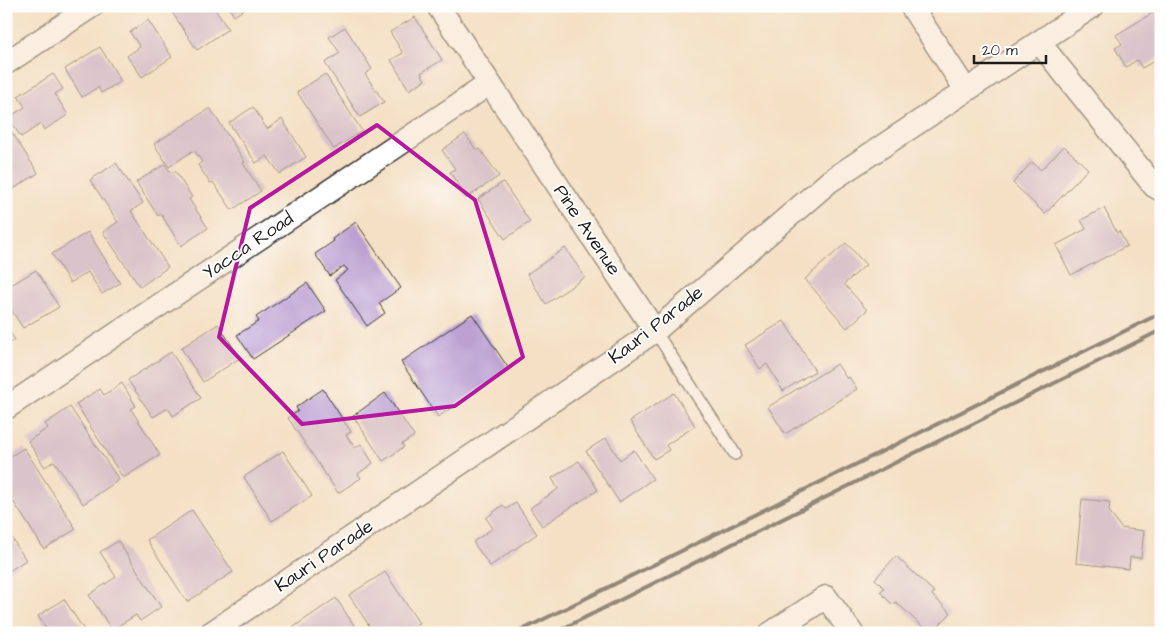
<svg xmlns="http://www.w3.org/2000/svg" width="1167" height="639" font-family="'Architects Daughter',sans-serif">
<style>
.building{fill:#bba0d1}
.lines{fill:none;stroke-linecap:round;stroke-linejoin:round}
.lane-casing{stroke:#3c3935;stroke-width:14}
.street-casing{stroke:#3c3935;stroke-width:25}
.lane{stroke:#fff;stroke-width:11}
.street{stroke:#fff;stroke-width:22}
.rail{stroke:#1c1c1c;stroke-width:4}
.marked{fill:none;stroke:#b5179e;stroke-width:4;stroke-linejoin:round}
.labels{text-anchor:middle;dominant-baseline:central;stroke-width:4;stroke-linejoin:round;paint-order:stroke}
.street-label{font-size:19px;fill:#1c1c1c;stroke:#fff}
</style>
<rect width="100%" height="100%" fill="#fff"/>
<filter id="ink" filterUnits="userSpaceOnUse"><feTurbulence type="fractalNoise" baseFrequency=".02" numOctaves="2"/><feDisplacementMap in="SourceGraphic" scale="10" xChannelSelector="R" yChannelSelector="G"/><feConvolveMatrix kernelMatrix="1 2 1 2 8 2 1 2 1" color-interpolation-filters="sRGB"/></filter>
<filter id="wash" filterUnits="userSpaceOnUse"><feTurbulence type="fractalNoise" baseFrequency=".0096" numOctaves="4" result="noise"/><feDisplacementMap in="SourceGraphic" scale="20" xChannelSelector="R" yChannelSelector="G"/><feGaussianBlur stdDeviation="1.12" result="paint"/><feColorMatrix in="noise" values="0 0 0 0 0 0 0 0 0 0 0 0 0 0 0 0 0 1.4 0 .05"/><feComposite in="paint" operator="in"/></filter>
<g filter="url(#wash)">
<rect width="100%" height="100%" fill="#f4e0c5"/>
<g id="blocks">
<path class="building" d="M168,6H213L228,29L197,50Z
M228,6H249L234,16Z
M1159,9L1161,12V28L1156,31L1161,38V57L1142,68L1137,60L1126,67L1115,48L1122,44L1116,35Z
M415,17L442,60L421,73L425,80L409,90L391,60L403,53L390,32Z
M148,20L172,57L142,77L127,56L140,47L130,32Z
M345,27L372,69L365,74L384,102L360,117L325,63L340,53L329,37Z
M100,47L121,81L101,93L98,87L82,97L65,69Z
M53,74L63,89L55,94L68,115L44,130L41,124L21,137L8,118L25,107L18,96Z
M325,74L362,131L334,149L297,92Z
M253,107L267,129L282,119L306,157L280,174L267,156L256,163L229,123Z
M210,108L245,162L243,163L261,191L232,210L213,182L210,183L198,165L202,162L194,150L169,167L154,144Z
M6,123L38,173L6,194Z
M465,134L477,151L480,149L499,176L467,198L450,172L455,169L442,150Z
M1064,146L1088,169L1045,214L1013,183L1032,162L1041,170Z
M116,163L143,203L131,211L168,267L140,287L103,232L118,222L90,180Z
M165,164L171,173L175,171L192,197L189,199L208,228L181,246L161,214L158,216L136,182Z
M503,182L530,222L505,239L478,199Z
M1104,208L1117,233L1119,231L1127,246L1071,275L1056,245L1086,229L1081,220Z
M356,222L401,288L379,303L385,313L367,326L335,280L348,270L344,266L330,276L315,254L334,241L332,239Z
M88,232L120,283L102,294L88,272L70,283L52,254Z
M846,243L866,265L844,284L867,310L847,328L805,279Z
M565,248L585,277L546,304L527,274Z
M36,270L59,307L23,328L6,302V288Z
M307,283L326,311L253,359L237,335L259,321L256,317Z
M472,314L509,369L438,417L401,362Z
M784,321L815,371L783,391L767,364L760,369L745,345Z
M218,324L240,358L203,382L181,348Z
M6,326L15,340L6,345Z
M171,352L201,398L173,416L168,408L153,417L128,380Z
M837,364L847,379L849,377L857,389L785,434L768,407Z
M122,383L136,406L131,409L160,455L123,478L76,404L100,389L104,395Z
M323,389L351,432L346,435L355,448L361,444L373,463L358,474L361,478L338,493L288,418L298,411L296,407Z
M385,393L414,436L402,444L404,447L383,461L353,416Z
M674,393L695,426L666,445L669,450L654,459L630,421Z
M70,407L119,480L83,504L54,461L45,467L28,441L48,428L45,424Z
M606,438L620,460L634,450L653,479L619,502L586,451Z
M24,448L76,529L44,549L6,490V459Z
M283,451L312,496L272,521L244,477Z
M579,461L598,490L542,526L530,508L558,489L552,478Z
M1082,499L1110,502L1109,511L1121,528L1144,531L1141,558L1130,557L1129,569L1076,563Z
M516,503L537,534L490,566L473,542L493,528L486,518L503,505L506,509Z
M192,510L233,572L187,602L147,540Z
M6,529L26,560L6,573Z
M118,541L161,607L140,621L136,615L112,630L89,595L116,577L100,552Z
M896,556L934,592L932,595L951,613L931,633H929L896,602L893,605L880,592L884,588L875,579Z
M385,572L419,623L405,633H374L349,595Z
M336,598L359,633H285Z
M64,599L86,633H49L38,616Z"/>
</g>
</g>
<g filter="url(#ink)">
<use href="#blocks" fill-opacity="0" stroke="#3c3935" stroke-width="1"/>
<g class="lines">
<g class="lane-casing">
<path id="lane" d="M655,331L735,454"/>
</g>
<g class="street-casing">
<path id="street" d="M438,6L655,331
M911,6L966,90
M1039,42L1154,186L1161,190
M6,63L92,6
M6,408L489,84
M211,633L655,331L830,181L1093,6
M771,633L826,597L852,633"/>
</g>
<use href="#lane" class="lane"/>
<use href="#street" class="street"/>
<path class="rail" d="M516,633L1161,313
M554,633L1161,330"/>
</g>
</g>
<path d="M0 0H1167V639H0ZM377,125L475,200L523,357L455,406L302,424L219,337L250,208Z" fill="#f4e0c5" fill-opacity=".55" fill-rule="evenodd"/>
<path class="marked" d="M377,125L475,200L523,357L455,406L302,424L219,337L250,208Z"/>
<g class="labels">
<g class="street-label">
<text transform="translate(587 230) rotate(56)">Pine Avenue</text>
<text transform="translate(248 246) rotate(-34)">Yacca Road</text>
<text transform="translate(656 325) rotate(-38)">Kauri Parade</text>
<text transform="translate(324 556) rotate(-34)">Kauri Parade</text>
</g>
</g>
<rect width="1167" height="639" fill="none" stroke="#fff" stroke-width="25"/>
<path d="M974 55v8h72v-8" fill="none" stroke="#1c1c1c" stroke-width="2.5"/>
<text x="982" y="55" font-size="15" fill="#1c1c1c" stroke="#ffffff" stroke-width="4" paint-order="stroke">20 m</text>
</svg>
